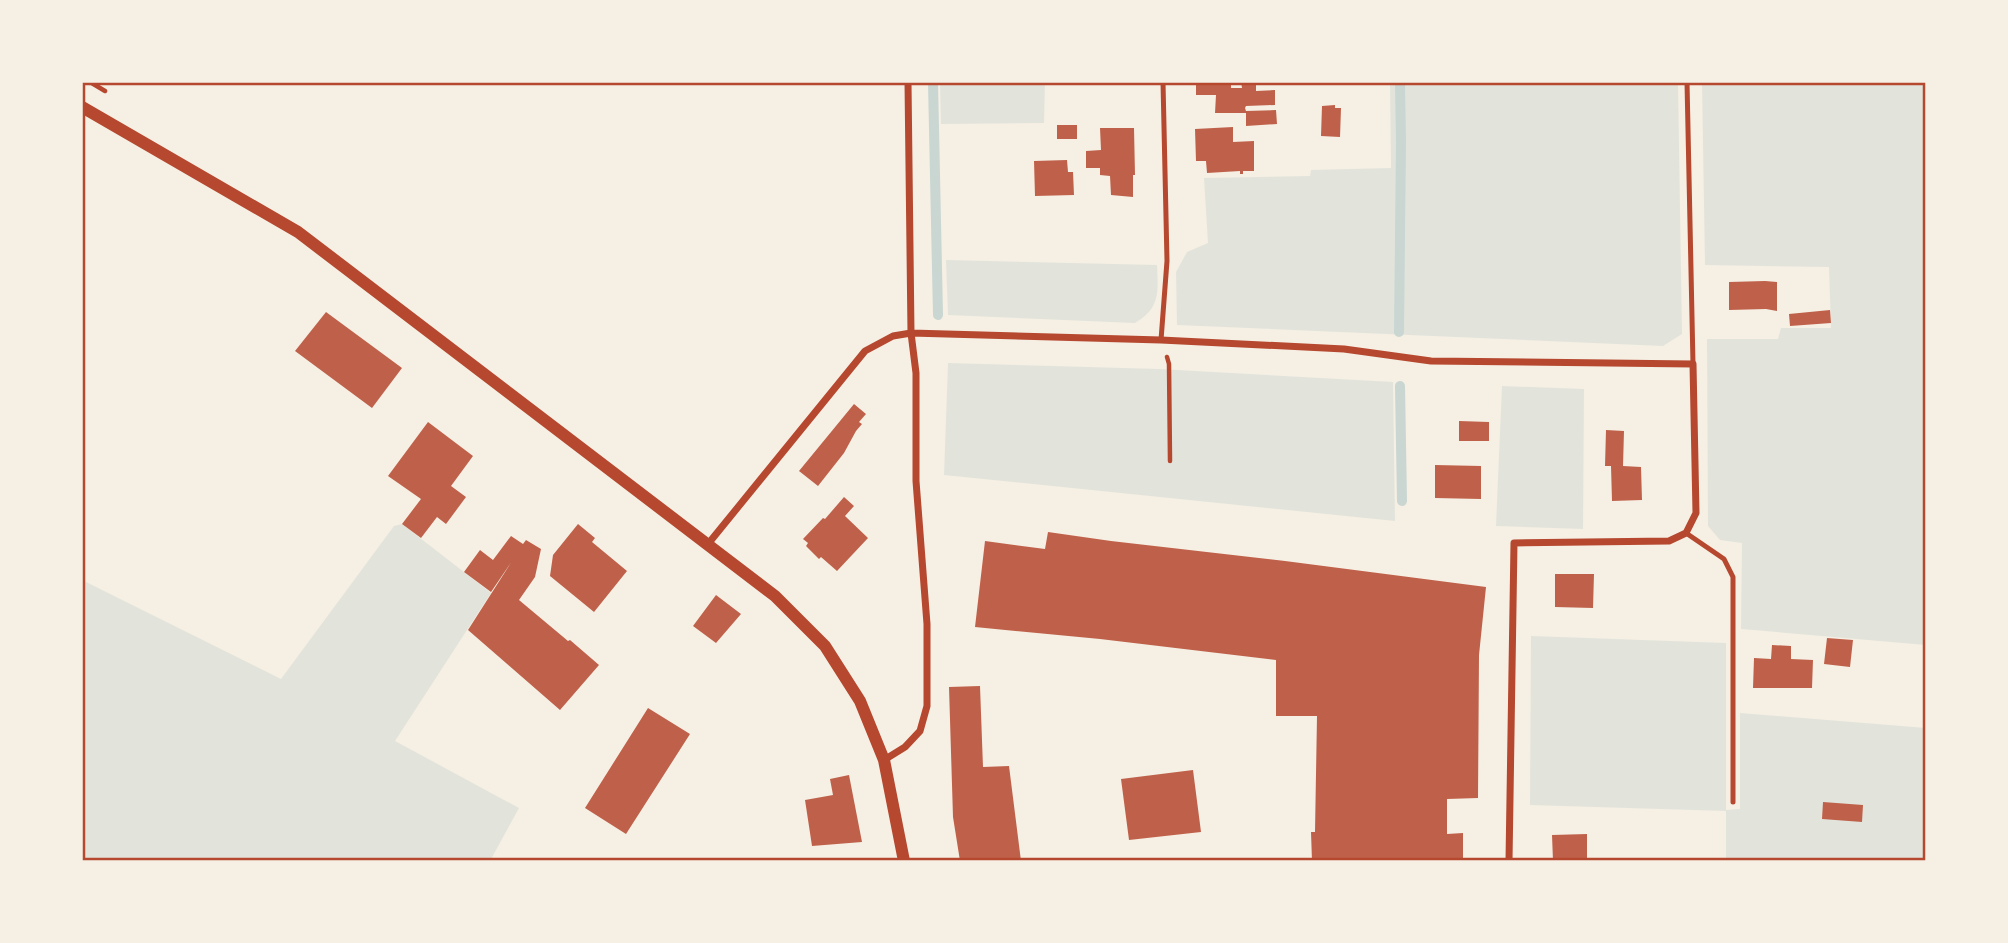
<svg xmlns="http://www.w3.org/2000/svg" width="2008" height="943" font-family="'Crimson Pro',serif">
<style>
.green{fill:#e2e4dc}
.lines{fill:none;stroke-linecap:round;stroke-linejoin:round}
.stream{stroke:#c9d6d2;stroke-width:10}
.building{fill:#bf614a}
.path{stroke:#b5482f;stroke-width:4.5}
.service{stroke:#b5482f;stroke-width:5}
.minor{stroke:#b5482f;stroke-width:7}
.tertiary{stroke:#b5482f;stroke-width:12}
.neatline{fill:none;stroke:#b5482f;stroke-width:2.5}
</style>
<rect width="100%" height="100%" fill="#f6efe4"/>
<path class="green" d="M940,82H1045L1044,123L941,124Z
M1390,82H1678L1682,334L1663,346L1177,325L1176,272L1187,252L1208,243L1204,178L1310,176L1311,170L1391,168Z
M1702,82H1926V645L1741,629L1742,543L1720,540L1708,526L1707,339H1778L1781,328H1831L1829,267L1705,265Z
M946,260L1157,265C1158,291 1161,308 1135,323L948,315Z
M948,363L1159,369L1393,382L1395,521L944,475Z
M1502,386L1584,389L1583,529L1496,526Z
M402,524L491,593L395,741L519,808L490,861H82V580L281,679L394,526Z
M1531,636L1726,643V810L1740,809V713L1926,728V861H1726V811L1530,805Z"/>
<g class="lines">
<path class="stream" d="M933,82L938,315
M1399,332L1401,142L1400,82
M1400,386L1402,501"/>
</g>
<path class="building" d="M1196,82H1231V88H1242L1241,82H1256V91L1275,90V105L1246,106L1245,108L1246,111L1276,110L1277,124L1246,126V113H1215L1216,95H1196Z
M1335,105V108H1341L1340,137L1321,136L1322,106Z
M1057,125H1077V139H1057Z
M1233,127V142L1254,141V171H1243V174H1240V171L1207,173L1206,161H1196L1195,129Z
M1100,128H1134L1135,175H1133V197L1111,195L1110,176L1100,175V168H1086V151L1101,150Z
M1067,160L1068,172H1073L1074,195L1035,196L1034,161Z
M1765,281L1777,282V311L1766,309L1729,310V282Z
M1830,310L1831,323L1790,326L1789,314Z
M326,312L402,368L372,408L295,351Z
M854,404L866,414L859,422L862,424L856,431L844,453L818,486L799,471Z
M1459,421L1489,422V441H1459Z
M428,422L473,456L451,486L466,497L446,524L437,517L421,538L402,524L421,499L388,476Z
M1606,430L1624,431L1623,466L1641,467L1642,500L1612,501L1611,466H1605Z
M1435,465L1481,466V499L1435,498Z
M844,497L854,506L845,516L868,538L837,571L821,557L819,559L806,546L808,543L803,539L823,518L825,519Z
M578,524L595,538L592,542L627,571L594,612L550,576L553,555Z
M1048,532L1111,541L1285,561L1486,587L1479,655L1478,798L1447,799V834L1463,833V861H1312L1311,832H1315L1317,716H1276V660L1100,639L975,627L985,541L1045,549Z
M511,536L523,544L526,540L541,549L535,577L519,600L568,641L570,640L599,665L560,710L468,630L512,561L491,592L464,572L480,550L493,560Z
M1555,574H1594L1593,608L1555,607Z
M716,595L741,614L716,643L693,626Z
M1827,638L1853,640L1850,667L1824,664Z
M1772,645L1791,646V659L1813,660L1812,688H1753L1754,658L1771,659Z
M980,686L983,767L1009,766L1021,861H960L953,817L949,687Z
M648,708L690,734L626,834L585,808Z
M1193,770L1201,832L1129,840L1121,779Z
M849,775L862,842L812,846L805,800L833,795L830,779Z
M1823,802L1863,805L1862,822L1822,819Z
M1587,834V861H1553L1552,835Z"/>
<g class="lines">
<path class="path" d="M90,82L105,91
M1167,357L1169,364L1170,461"/>
<path class="service" d="M1687,82L1693,364
M1161,340L1167,261L1163,82
M1686,533L1724,559L1733,577V802"/>
<path class="minor" d="M708,544L865,351L893,336L911,333L1161,340L1344,349L1431,361L1693,364L1696,513L1686,533L1669,541L1514,543L1509,861
M884,760L905,747L920,731L927,706V624L916,481V373L911,333L908,82"/>
<path class="tertiary" d="M82,107L298,232L775,596L825,646L860,701L884,760L904,861"/>
</g>
<rect width="2008" height="943" fill="none" stroke="#f6efe4" stroke-width="168"/>
<rect x="84" y="84" width="1840" height="775" class="neatline"/>
</svg>
